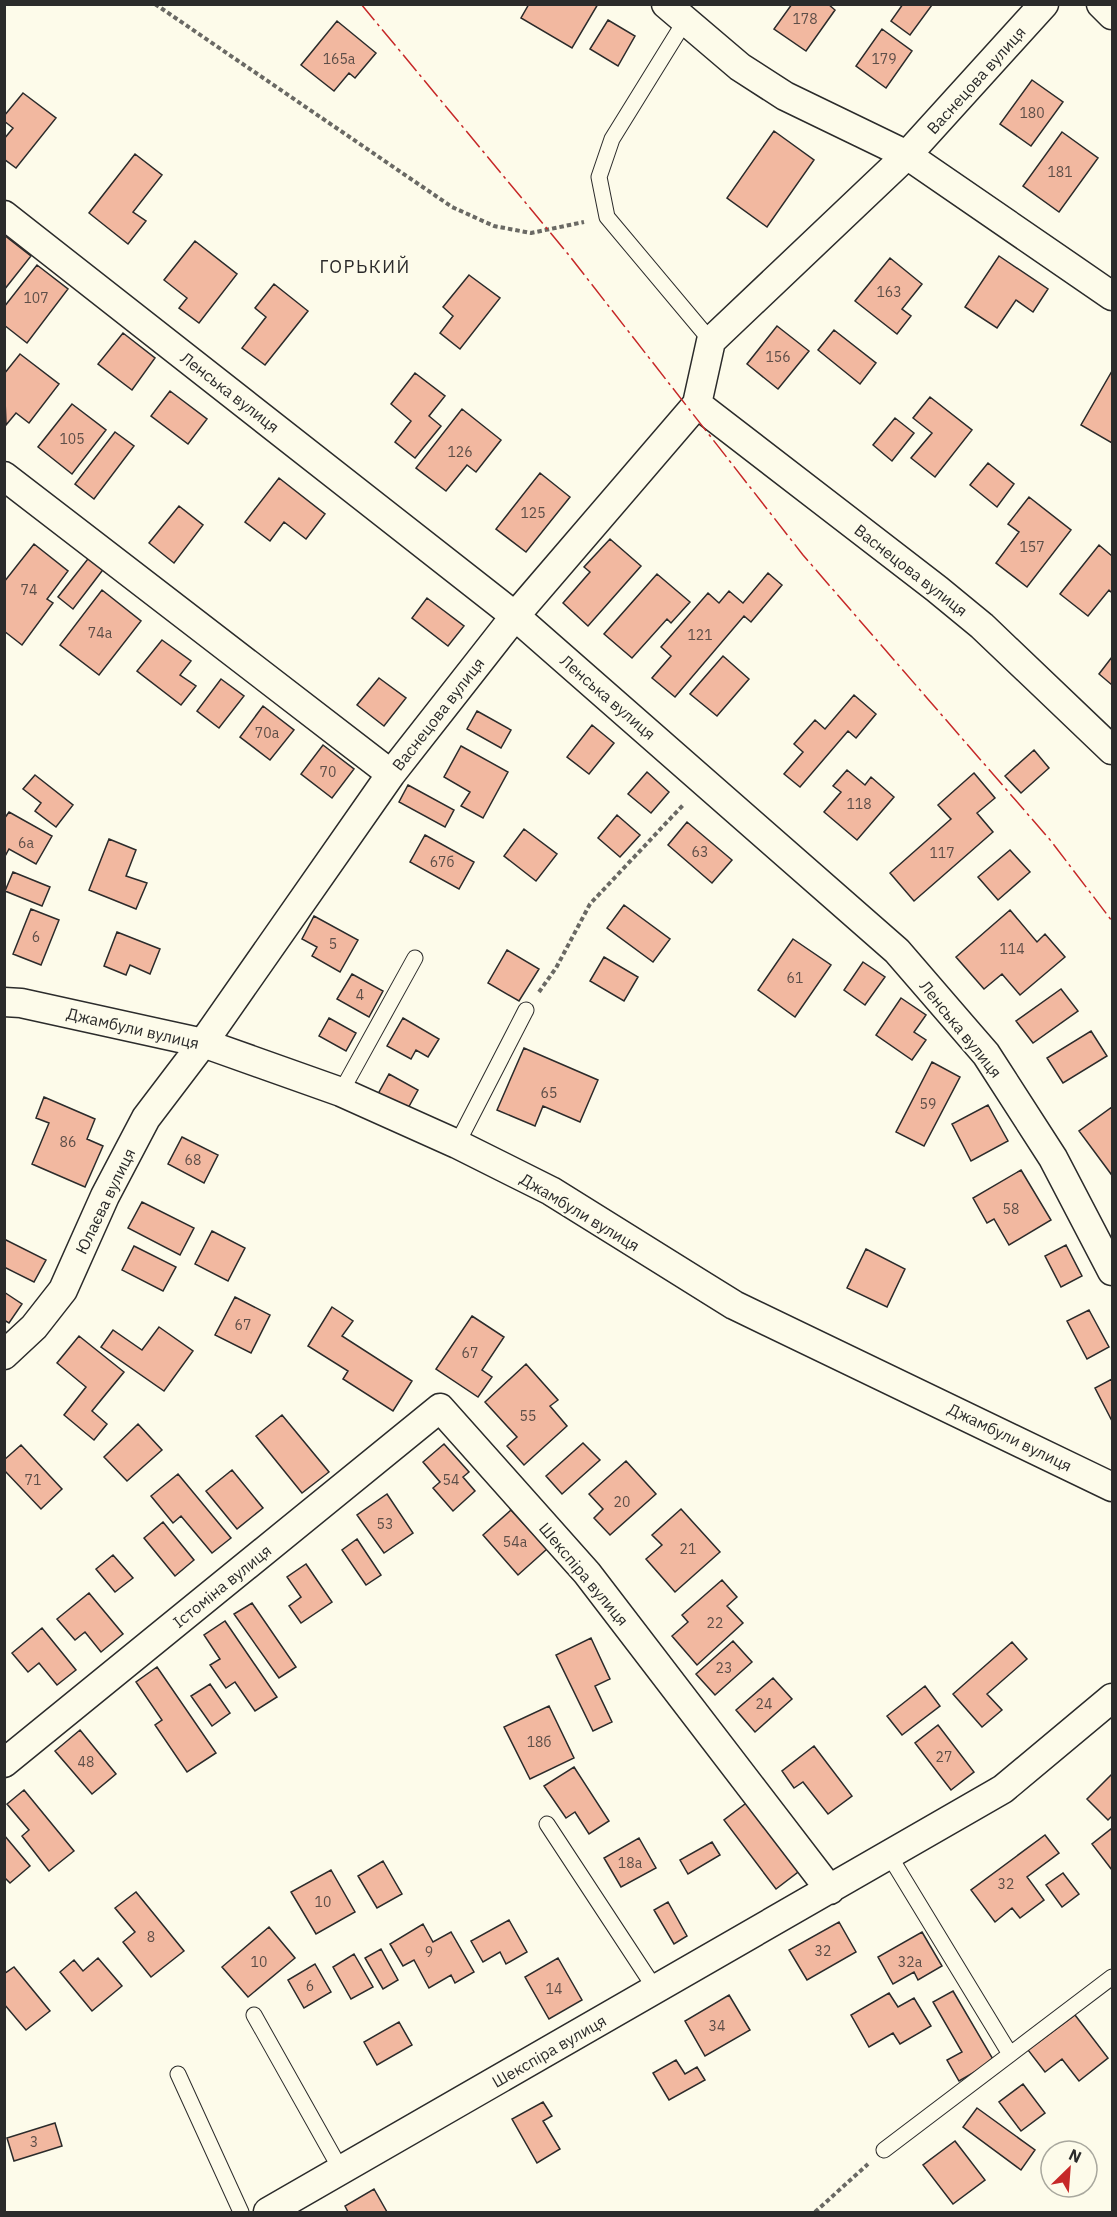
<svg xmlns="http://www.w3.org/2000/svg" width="1117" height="2217" font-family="'IBM Plex Sans',sans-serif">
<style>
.building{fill:#f2b8a0;stroke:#2b2b2b;stroke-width:1.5}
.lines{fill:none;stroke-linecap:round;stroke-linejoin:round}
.service-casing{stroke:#2b2b2b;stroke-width:17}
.minor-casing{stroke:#2b2b2b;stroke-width:31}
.path{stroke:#6a6964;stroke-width:4;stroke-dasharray:4.5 3;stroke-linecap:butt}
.service{stroke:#fdfbea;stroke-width:15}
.minor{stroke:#fdfbea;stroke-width:28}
.power{stroke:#c62828;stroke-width:1.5;stroke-dasharray:21 4.5 3 4.5;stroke-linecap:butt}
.labels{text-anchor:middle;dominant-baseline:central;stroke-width:4.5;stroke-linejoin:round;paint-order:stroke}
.number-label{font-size:14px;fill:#5d4e48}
.street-label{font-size:16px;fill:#2b2b2b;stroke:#fdfbea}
.neighbourhood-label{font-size:18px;letter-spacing:1.5px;fill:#2b2b2b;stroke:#fdfbea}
</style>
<rect width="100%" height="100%" fill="#fdfbea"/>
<path class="building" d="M529,4H598L572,48L521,18Z
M792,4H828L835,10L806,51L774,29Z
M903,4L932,5L910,35L891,21Z
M608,20L635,36L618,66L590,49Z
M337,21L376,53L355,78L349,73L334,91L301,65Z
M882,29L912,51L886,88L856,66Z
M1032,80L1063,102L1031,146L1000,124Z
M23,93L56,118L16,168L4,159V139L13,128L4,121V116Z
M774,131L814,160L767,227L727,198Z
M1062,132L1098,158L1059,212L1023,186Z
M135,154L162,175L133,212L146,221L128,244L89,213Z
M4,235L31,256L4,290Z
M195,241L237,274L199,323L179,308L187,298L164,280Z
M999,256L1048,289L1033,312L1016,300L997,328L965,307Z
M890,258L922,284L902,309L911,316L897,334L855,301Z
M37,265L68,289L27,343L4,325V307Z
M469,275L500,298L460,349L440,333L453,316L443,307Z
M274,284L308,311L265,365L242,348L266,317L255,308Z
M777,326L809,351L778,389L747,364Z
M834,330L876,363L860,384L818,350Z
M123,333L155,358L132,390L98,364Z
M20,354L59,384L29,423L16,413L6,425L4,374Z
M1112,371V443L1081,425Z
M415,373L445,396L429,416L441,426L415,458L395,442L411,421L391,404Z
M170,391L207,419L188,444L151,416Z
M930,397L972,430L935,477L911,458L932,433L913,418Z
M72,404L106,430L72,474L38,447Z
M462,409L501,440L476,472L467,465L446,491L416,468Z
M895,418L914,433L892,461L873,445Z
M115,432L134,446L94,499L75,484Z
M988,463L1014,484L997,507L970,485Z
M540,473L570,497L526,552L496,529Z
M279,478L325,514L306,539L284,522L270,541L245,522Z
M1029,497L1071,530L1027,587L996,563L1019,532L1008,524Z
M179,506L203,525L174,563L149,543Z
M610,539L641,566L588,626L563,603L590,572L584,567Z
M34,544L68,571L47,599L53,603L22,645L4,631V582Z
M1099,545L1112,556V593L1109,590L1088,616L1060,594Z
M91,555L105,567L73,609L58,597Z
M768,573L782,585L751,622L744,616L675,697L652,678L671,656L661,647L708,593L719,603L729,591L743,603Z
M657,574L690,602L671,623L667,619L632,658L604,634Z
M102,590L141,621L99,675L60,645Z
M427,598L464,626L448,646L412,618Z
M162,640L191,661L180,675L196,686L181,705L137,671Z
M723,656L749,679L717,716L690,694Z
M1112,657V685L1099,674Z
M379,678L406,698L384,726L357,705Z
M221,679L244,696L219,728L197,711Z
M854,695L876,714L856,738L848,731L800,787L784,774L803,752L794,744L815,720L825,729Z
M263,706L294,730L270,760L240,737Z
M477,711L511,730L501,748L467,729Z
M592,725L614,743L589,774L567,757Z
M323,745L354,769L332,798L301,774Z
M461,746L508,772L483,818L461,806L470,792L444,777Z
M1034,750L1049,768L1021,793L1005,776Z
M847,770L865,785L871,777L894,797L857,840L824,812L841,792L833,786Z
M647,772L669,792L651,813L628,794Z
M974,773L995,798L977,813L993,832L914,901L890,873L951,819L938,805Z
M35,775L73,805L56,827L35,811L41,803L23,789Z
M408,785L454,810L445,827L399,802Z
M9,812L52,836L36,864L9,849L4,858V819Z
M617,815L640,835L620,857L598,838Z
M687,822L732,860L712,883L668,845Z
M524,829L557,854L536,881L504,856Z
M425,835L474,862L459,889L410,862Z
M109,839L136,850L126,876L147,883L136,909L89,890Z
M1010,850L1030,872L998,900L978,877Z
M13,872L50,887L42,906L5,891Z
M624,905L670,939L653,962L607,928Z
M31,909L59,920L41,965L13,954Z
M1010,910L1037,942L1045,934L1065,957L1020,995L1002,974L984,989L956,957Z
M314,916L358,940L340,972L312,956L317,947L302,939Z
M117,932L160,949L150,974L130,965L126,975L104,966Z
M793,939L831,965L795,1017L758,990Z
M507,950L539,969L519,1001L488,983Z
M604,957L638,977L624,1001L590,981Z
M863,962L885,977L865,1005L844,990Z
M352,974L383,991L369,1017L337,999Z
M1061,989L1078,1011L1033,1043L1016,1021Z
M901,998L926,1015L914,1032L926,1040L912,1060L876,1035Z
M329,1018L356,1033L346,1051L319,1036Z
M403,1018L439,1039L428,1057L416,1050L411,1059L387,1046Z
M1091,1031L1107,1056L1063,1083L1047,1058Z
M524,1048L598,1080L580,1122L543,1106L535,1126L497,1110Z
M932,1062L960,1077L924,1146L896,1132Z
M389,1074L418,1090L407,1110L378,1094Z
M44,1097L95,1119L87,1139L103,1146L85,1187L32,1164L49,1123L36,1118Z
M988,1105L1008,1141L971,1161L952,1124Z
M1112,1107V1173L1111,1174L1079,1131Z
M182,1137L218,1155L204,1183L168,1164Z
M1021,1170L1051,1220L1009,1245L994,1219L987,1223L973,1198Z
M142,1202L194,1228L180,1255L128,1228Z
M212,1231L245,1248L228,1281L195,1264Z
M4,1239L46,1260L34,1282L4,1267Z
M1066,1245L1082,1276L1061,1287L1045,1256Z
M134,1246L176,1267L163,1291L122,1270Z
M866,1249L905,1269L887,1307L847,1288Z
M4,1292L22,1304L9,1323L4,1320Z
M235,1297L270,1315L251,1353L215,1335Z
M332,1307L353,1321L342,1336L412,1381L393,1411L343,1379L348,1371L308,1346Z
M1089,1310L1109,1347L1087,1359L1067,1321Z
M472,1316L504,1337L482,1370L492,1377L478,1397L436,1369Z
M159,1327L193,1351L164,1391L101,1347L113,1330L142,1350Z
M79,1336L124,1372L92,1411L107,1424L94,1440L64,1415L86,1387L57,1363Z
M526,1364L558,1400L550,1406L567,1426L524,1465L507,1446L517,1437L485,1402Z
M1112,1379V1421L1095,1388Z
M282,1415L329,1472L302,1493L256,1436Z
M138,1424L162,1450L127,1481L104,1457Z
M583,1443L600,1460L562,1494L546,1476Z
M444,1444L469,1472L463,1477L475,1491L453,1511L433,1488L440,1482L423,1462Z
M21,1445L62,1489L41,1509L4,1470V1460Z
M626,1461L656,1494L610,1535L594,1518L603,1509L589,1494Z
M232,1470L263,1508L237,1529L206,1491Z
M178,1474L231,1538L212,1553L181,1516L173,1523L151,1496Z
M387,1494L413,1533L384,1553L357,1515Z
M681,1509L720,1552L675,1592L646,1559L662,1545L652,1535Z
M511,1510L547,1549L518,1575L483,1535Z
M163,1522L194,1560L175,1576L144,1538Z
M357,1539L381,1575L366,1585L342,1550Z
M113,1555L133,1578L115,1592L96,1569Z
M306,1564L332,1602L301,1623L289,1606L301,1597L287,1577Z
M722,1580L737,1597L727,1606L743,1623L697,1665L672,1636L688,1622L682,1615Z
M89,1593L123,1634L101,1652L85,1632L75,1640L57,1619Z
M252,1603L296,1667L279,1678L234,1614Z
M225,1621L277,1697L255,1711L235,1682L226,1688L210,1665L220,1659L204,1635Z
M42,1628L76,1670L57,1685L39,1663L28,1672L12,1653Z
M591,1638L610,1679L595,1686L612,1722L593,1731L556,1655Z
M733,1641L752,1662L715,1695L696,1674Z
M1012,1642L1027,1659L987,1694L1002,1710L982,1727L953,1694Z
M157,1667L216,1753L187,1772L155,1725L162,1720L136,1682Z
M773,1678L792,1699L755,1732L736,1710Z
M210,1684L230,1713L212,1726L191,1696Z
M925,1686L940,1706L902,1735L887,1716Z
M549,1706L574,1758L530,1779L504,1727Z
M938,1725L974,1772L951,1790L915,1743Z
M80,1730L116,1774L92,1794L55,1751Z
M814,1746L852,1796L828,1814L803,1782L794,1788L782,1771Z
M574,1767L609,1821L589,1834L575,1812L566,1818L544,1786Z
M1112,1774V1816L1108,1820L1087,1799Z
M24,1790L74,1851L49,1871L22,1836L29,1830L7,1804Z
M749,1801L802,1869L776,1889L724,1820Z
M1111,1829L1112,1831V1870L1092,1844Z
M4,1835L30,1866L10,1883L4,1877Z
M1045,1835L1059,1853L1027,1877L1044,1900L1020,1918L1012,1908L995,1922L971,1890Z
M639,1838L656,1868L621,1887L604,1858Z
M712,1842L720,1855L688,1874L680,1860Z
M383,1861L402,1894L377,1908L358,1876Z
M331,1870L355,1912L316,1934L291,1892Z
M1063,1873L1079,1894L1062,1907L1046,1885Z
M136,1892L184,1951L151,1977L123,1942L135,1932L115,1908Z
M668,1902L687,1936L674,1944L654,1910Z
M509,1920L527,1952L506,1964L500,1952L483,1962L471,1941Z
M839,1922L856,1952L807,1980L789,1950Z
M423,1924L433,1942L451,1932L474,1972L455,1983L451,1975L429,1988L414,1960L403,1966L390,1944Z
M269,1927L295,1958L248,1997L222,1967Z
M922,1932L942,1966L918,1980L914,1972L893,1984L878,1957Z
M381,1949L398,1980L383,1989L365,1958Z
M354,1954L373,1987L351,1999L333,1967Z
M98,1958L122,1986L92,2011L60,1972L74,1960L83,1971Z
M558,1958L582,2000L549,2019L525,1977Z
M315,1964L331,1992L304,2008L288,1980Z
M14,1967L50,2011L26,2030L4,2004V1974Z
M953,1991L994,2061L959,2081L947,2060L962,2052L933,2002Z
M889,1993L898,2007L914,1998L931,2026L900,2044L893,2033L869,2047L851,2015Z
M729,1995L750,2030L705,2056L685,2021Z
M1075,2015L1108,2058L1079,2081L1062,2059L1045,2072L1028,2050Z
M399,2022L412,2045L377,2065L364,2042Z
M676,2060L685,2074L697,2067L705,2080L669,2100L653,2073Z
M1023,2084L1045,2113L1021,2131L999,2102Z
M543,2102L552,2116L543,2121L560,2149L537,2163L512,2119Z
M977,2108L1035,2150L1021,2170L963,2127Z
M55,2123L62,2146L14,2161L7,2138Z
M955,2141L985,2180L953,2204L923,2165Z
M374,2189L387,2212H348L345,2206Z"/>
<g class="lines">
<g class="service-casing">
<path id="service" d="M685,21L612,139L599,177L607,217L711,341
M341,1092L415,958
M457,1144L526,1010
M547,1824L656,1990
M889,1855L1010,2054
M254,2015L341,2170
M178,2074L241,2212
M884,2150L1112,1977"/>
</g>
<g class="minor-casing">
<path id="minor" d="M666,4L740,67L785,96L907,155L1112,296
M1101,4L1112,15
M4,215L515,616L897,951L986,1054L1053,1158L1112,1271
M697,404L937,589L982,626L1112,750
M4,476L391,774
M4,1002L21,1003L203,1043L341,1092L457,1144L551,1191L734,1305L1112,1487
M4,1355L34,1327L63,1290L105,1196L146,1118L203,1043L391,774L515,616L697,404L711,341L907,155L1044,4
M4,1763L440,1408L587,1573L830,1890
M268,2212L1003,1789L1112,1698"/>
</g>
<path class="path" d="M155,4L452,207L494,226L531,233L584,222
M539,992L556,968L590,904L684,804
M815,2212L868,2164"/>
<use href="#service" class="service"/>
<use href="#minor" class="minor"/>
<path class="power" d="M361,4L568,254L803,555L1051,841L1112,921"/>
</g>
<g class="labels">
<g class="number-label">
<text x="805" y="19">178</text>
<text x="339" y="59">165а</text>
<text x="884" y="59">179</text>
<text x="1032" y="113">180</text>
<text x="1060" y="172">181</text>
<text x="889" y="292">163</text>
<text x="36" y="298">107</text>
<text x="778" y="357">156</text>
<text x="72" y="439">105</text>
<text x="460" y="452">126</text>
<text x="533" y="513">125</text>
<text x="1032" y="547">157</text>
<text x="29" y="590">74</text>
<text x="100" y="633">74а</text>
<text x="700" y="635">121</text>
<text x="267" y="733">70а</text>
<text x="328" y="772">70</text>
<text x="859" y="804">118</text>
<text x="26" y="843">6а</text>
<text x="700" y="852">63</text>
<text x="942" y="853">117</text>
<text x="442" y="862">67б</text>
<text x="36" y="937">6</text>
<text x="333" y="944">5</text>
<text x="1012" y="949">114</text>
<text x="795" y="978">61</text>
<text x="360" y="995">4</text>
<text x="549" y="1093">65</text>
<text x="928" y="1104">59</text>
<text x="68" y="1142">86</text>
<text x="193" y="1160">68</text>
<text x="1011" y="1209">58</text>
<text x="243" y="1325">67</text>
<text x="470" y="1353">67</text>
<text x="528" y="1416">55</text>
<text x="33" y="1480">71</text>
<text x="451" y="1480">54</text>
<text x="622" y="1502">20</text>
<text x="385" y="1524">53</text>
<text x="515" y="1542">54а</text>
<text x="688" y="1549">21</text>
<text x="715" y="1623">22</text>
<text x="724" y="1668">23</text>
<text x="764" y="1704">24</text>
<text x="539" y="1742">18б</text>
<text x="944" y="1757">27</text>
<text x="86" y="1762">48</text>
<text x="630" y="1863">18а</text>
<text x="1006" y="1884">32</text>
<text x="323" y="1902">10</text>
<text x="151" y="1937">8</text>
<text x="823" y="1951">32</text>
<text x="429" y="1952">9</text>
<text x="259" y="1962">10</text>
<text x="910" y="1962">32а</text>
<text x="310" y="1986">6</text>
<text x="554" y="1989">14</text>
<text x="717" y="2026">34</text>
<text x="34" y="2142">3</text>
</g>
<g class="street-label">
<text transform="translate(976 80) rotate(-48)">Васнецова вулиця</text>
<text transform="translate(230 392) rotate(38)">Ленська вулиця</text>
<text transform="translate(911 570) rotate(38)">Васнецова вулиця</text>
<text transform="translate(608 697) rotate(41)">Ленська вулиця</text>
<text transform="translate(438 714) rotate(-52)">Васнецова вулиця</text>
<text transform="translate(133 1028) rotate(13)">Джамбули вулиця</text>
<text transform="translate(961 1029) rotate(51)">Ленська вулиця</text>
<text transform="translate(105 1201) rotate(-64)">Юлаєва вулиця</text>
<text transform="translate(580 1212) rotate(31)">Джамбули вулиця</text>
<text transform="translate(1010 1437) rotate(26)">Джамбули вулиця</text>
<text transform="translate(584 1574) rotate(50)">Шекспіра вулиця</text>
<text transform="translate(222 1586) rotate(-39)">Істоміна вулиця</text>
<text transform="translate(549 2051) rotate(-30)">Шекспіра вулиця</text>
</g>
<g class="neighbourhood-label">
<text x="365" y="266">ГОРЬКИЙ</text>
</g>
</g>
<rect width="1117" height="2217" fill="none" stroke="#2b2b2b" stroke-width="12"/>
<g transform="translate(1069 2169) rotate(25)"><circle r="28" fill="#fdfbea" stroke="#a9a89e" stroke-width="1.5"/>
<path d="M0-4.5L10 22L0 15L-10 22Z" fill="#c62828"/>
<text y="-9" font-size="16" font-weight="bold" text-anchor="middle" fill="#2b2b2b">N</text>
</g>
</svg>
